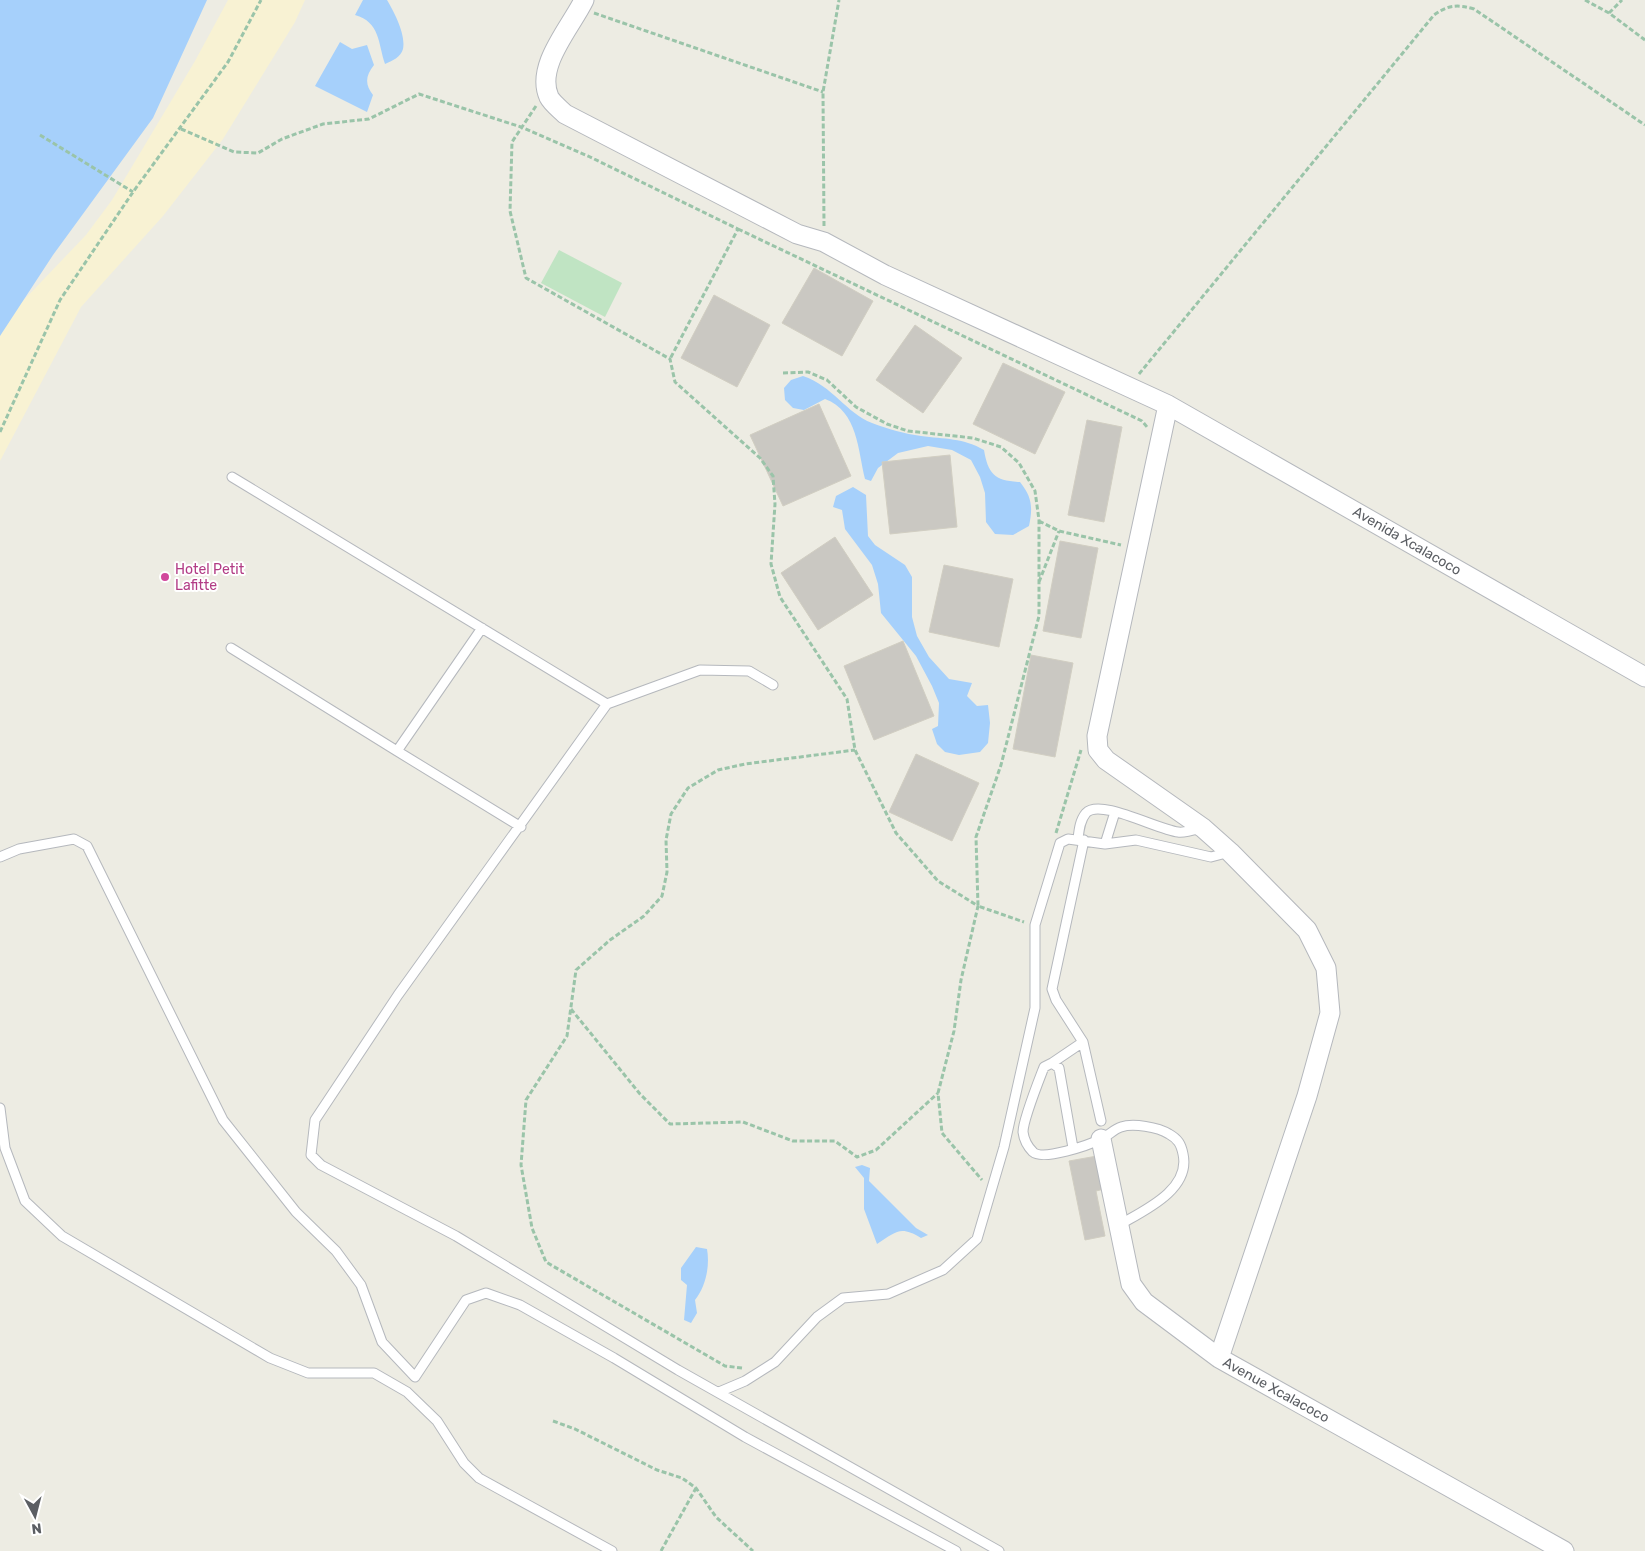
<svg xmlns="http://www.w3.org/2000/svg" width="1645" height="1551" font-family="Rubik,sans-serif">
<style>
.green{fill:#c0e4c3}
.sand{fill:#f8f2d3}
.water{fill:#a6d0fb}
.building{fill:#cac8c2;stroke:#d1cec2}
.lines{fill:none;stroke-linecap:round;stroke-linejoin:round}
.lane-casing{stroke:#b5b8bd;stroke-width:11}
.street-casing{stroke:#b5b8bd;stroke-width:21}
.path{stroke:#9ac4a9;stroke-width:3;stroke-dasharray:5 2.5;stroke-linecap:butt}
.lane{stroke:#fff;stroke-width:9}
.street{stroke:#fff;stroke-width:19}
.hotel-dot{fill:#d1479c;stroke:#fff;stroke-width:2}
.labels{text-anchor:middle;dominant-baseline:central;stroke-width:4;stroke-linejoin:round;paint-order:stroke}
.street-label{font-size:14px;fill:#5b5e63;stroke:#fff}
.hotel-label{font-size:14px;fill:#b23c85;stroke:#fff;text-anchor:start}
</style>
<rect width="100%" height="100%" fill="#edece3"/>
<path class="green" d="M559,250L622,283L605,317L541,283Z"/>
<path class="sand" d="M228,0H305L295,22L223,139L163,216L81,307L0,461V325L86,235L112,200L195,61Z"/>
<path class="water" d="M0,0H207L153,118L53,255L0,336Z
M363,0H387C394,12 406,34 403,49C401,57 392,61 385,64C378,43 380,22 355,15Z
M340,42L352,49L367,45L374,65C365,76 365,85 373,95L367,112L315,86Z
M803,376C833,386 846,413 872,423C888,429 905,434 921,436C944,439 964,438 984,450C988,474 995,481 1020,482C1032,497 1033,507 1029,526L1013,535L995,534L986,522L985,493L980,477L971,460L952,450L928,446L898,453L878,468L871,481L865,479C858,451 858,411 825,399L804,410L793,408L785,400L784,388L791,380Z
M853,487L866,495L868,536L875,545L905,565L912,577V617L917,636L929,657L949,679L972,683L967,696L977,706L988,705L990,723L988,743L980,752L959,755L945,752L937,744L932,729L938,726L939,703L932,686L916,656L881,613L878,584L872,565L845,529L842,510L833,507L836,496Z
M862,1165L870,1168L869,1181L916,1228L928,1235L921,1238C900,1225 896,1232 877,1244L864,1209V1178L855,1167Z
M696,1247L707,1249C710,1266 706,1286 695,1300L697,1313L691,1323L684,1320L687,1285L681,1280V1268Z"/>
<path class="building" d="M814,268L873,301L842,356L782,323Z
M714,295L770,325L737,387L681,358Z
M915,325L962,358L923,413L876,380Z
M1003,363L1065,392L1035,454L973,424Z
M819,404L851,476L783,506L750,435Z
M1087,420L1122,427L1104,522L1068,515Z
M950,455L957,527L890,534L882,462Z
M835,537L873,595L818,630L781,573Z
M1060,541L1098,548L1081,638L1043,631Z
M944,565L1013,579L999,647L929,632Z
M903,641L934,716L874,740L844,666Z
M1031,655L1073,663L1055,757L1013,749Z
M916,754L979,783L952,841L889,812Z
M1097,1156L1104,1189L1096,1191L1105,1236L1085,1240L1069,1161Z"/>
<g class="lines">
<g class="lane-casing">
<path id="lane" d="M232,477L607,704
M482,628L397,751L521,827
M231,648L397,751
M773,685L749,671L700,670L607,704L398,995L315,1120L311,1155L321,1165L456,1236L678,1370L999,1551
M1078,839C1079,830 1080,820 1086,813C1100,798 1158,830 1178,832C1185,833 1194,830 1201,828
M1084,840L1052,989L1056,1000L1083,1042L1101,1121
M1105,844L1115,812
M0,857L19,849L74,839L87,846L223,1120L296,1212L336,1251L361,1285L382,1342L415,1377L466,1300L486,1293L520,1305L614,1358L745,1437L956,1551
M1052,1063L1083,1042
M0,1108L5,1148L25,1201L62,1236L270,1358L308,1373H374L407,1392L437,1421L464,1463L479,1478L612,1551
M1073,1148L1059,1068L1052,1063L1044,1067C1039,1080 1023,1120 1023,1132C1024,1140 1027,1146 1033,1152C1043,1161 1089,1145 1101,1139C1108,1136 1114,1129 1121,1127C1133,1123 1158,1127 1169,1134C1178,1139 1181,1144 1183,1154C1191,1190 1143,1211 1119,1225
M719,1392L745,1381L775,1362L817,1317L843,1298L888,1294L943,1270L977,1239L1004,1147L1035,1008V925L1060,843L1068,839L1105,844L1136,840L1211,857L1230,852"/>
</g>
<g class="street-casing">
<path id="street" d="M584,0C571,27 535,66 549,97C552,103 560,109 565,114L797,234L824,242L885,275L1168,405L1645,677
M1168,405L1097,736L1098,750L1106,760L1203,828L1230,852L1307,930L1326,968L1330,1013L1307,1096L1219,1358
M1101,1139L1131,1284L1144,1302L1219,1358L1564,1551"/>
</g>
<path class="path" d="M1585,0L1609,13L1645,40
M594,13L823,92
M1609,13L1622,0
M536,106L512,142L510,211L526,278L670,359L675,382L760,458L773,476L775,504L771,564L780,597L847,699L855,750L896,833L938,881L978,906L961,980L954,1031L938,1093L942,1133L982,1180
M181,129L234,152L258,153L282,139L323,124L369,119L419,94L521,127L588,156L738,229L670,359
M40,135L133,192
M824,226L823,92L839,0
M738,229L1142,421L1147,427
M783,373L808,372L827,380L856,407L887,424L908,431L973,438L1001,447L1019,463L1035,491L1039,520V616L1001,765L976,837L978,906L1024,922
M1139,374L1434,15C1448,5 1457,4 1474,9L1645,125
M0,432L60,300L133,192L228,62L261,0
M1039,521L1059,531L1121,545
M1039,582L1059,531
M1056,833L1081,750
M571,1009L640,1094L670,1124L743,1122L793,1141H835L857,1157L876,1150L938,1093
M742,1368L725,1366L546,1262L532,1228L521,1165L526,1100L567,1036L576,970L610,940L644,916L662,896L667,872L666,840L671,814L688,788L718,770L745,764L855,750
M553,1421L575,1429L657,1470L682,1478L696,1488L716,1517L753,1551
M661,1551L696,1488"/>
<use href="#lane" class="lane"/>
<use href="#street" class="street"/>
</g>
<circle class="hotel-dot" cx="165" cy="577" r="5"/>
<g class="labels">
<g class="street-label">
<text transform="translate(1407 541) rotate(30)">Avenida Xcalacoco</text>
<text transform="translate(1276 1390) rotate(29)">Avenue Xcalacoco</text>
</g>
<g class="hotel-label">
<text x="175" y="569">Hotel Petit<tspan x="175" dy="16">Lafitte</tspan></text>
</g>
</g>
<g transform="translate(35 1516) rotate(173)" stroke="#ffffff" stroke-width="4" paint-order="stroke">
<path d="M0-4L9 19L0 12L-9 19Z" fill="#5b5e63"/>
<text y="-8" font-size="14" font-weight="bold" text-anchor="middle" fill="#5b5e63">N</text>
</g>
</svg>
